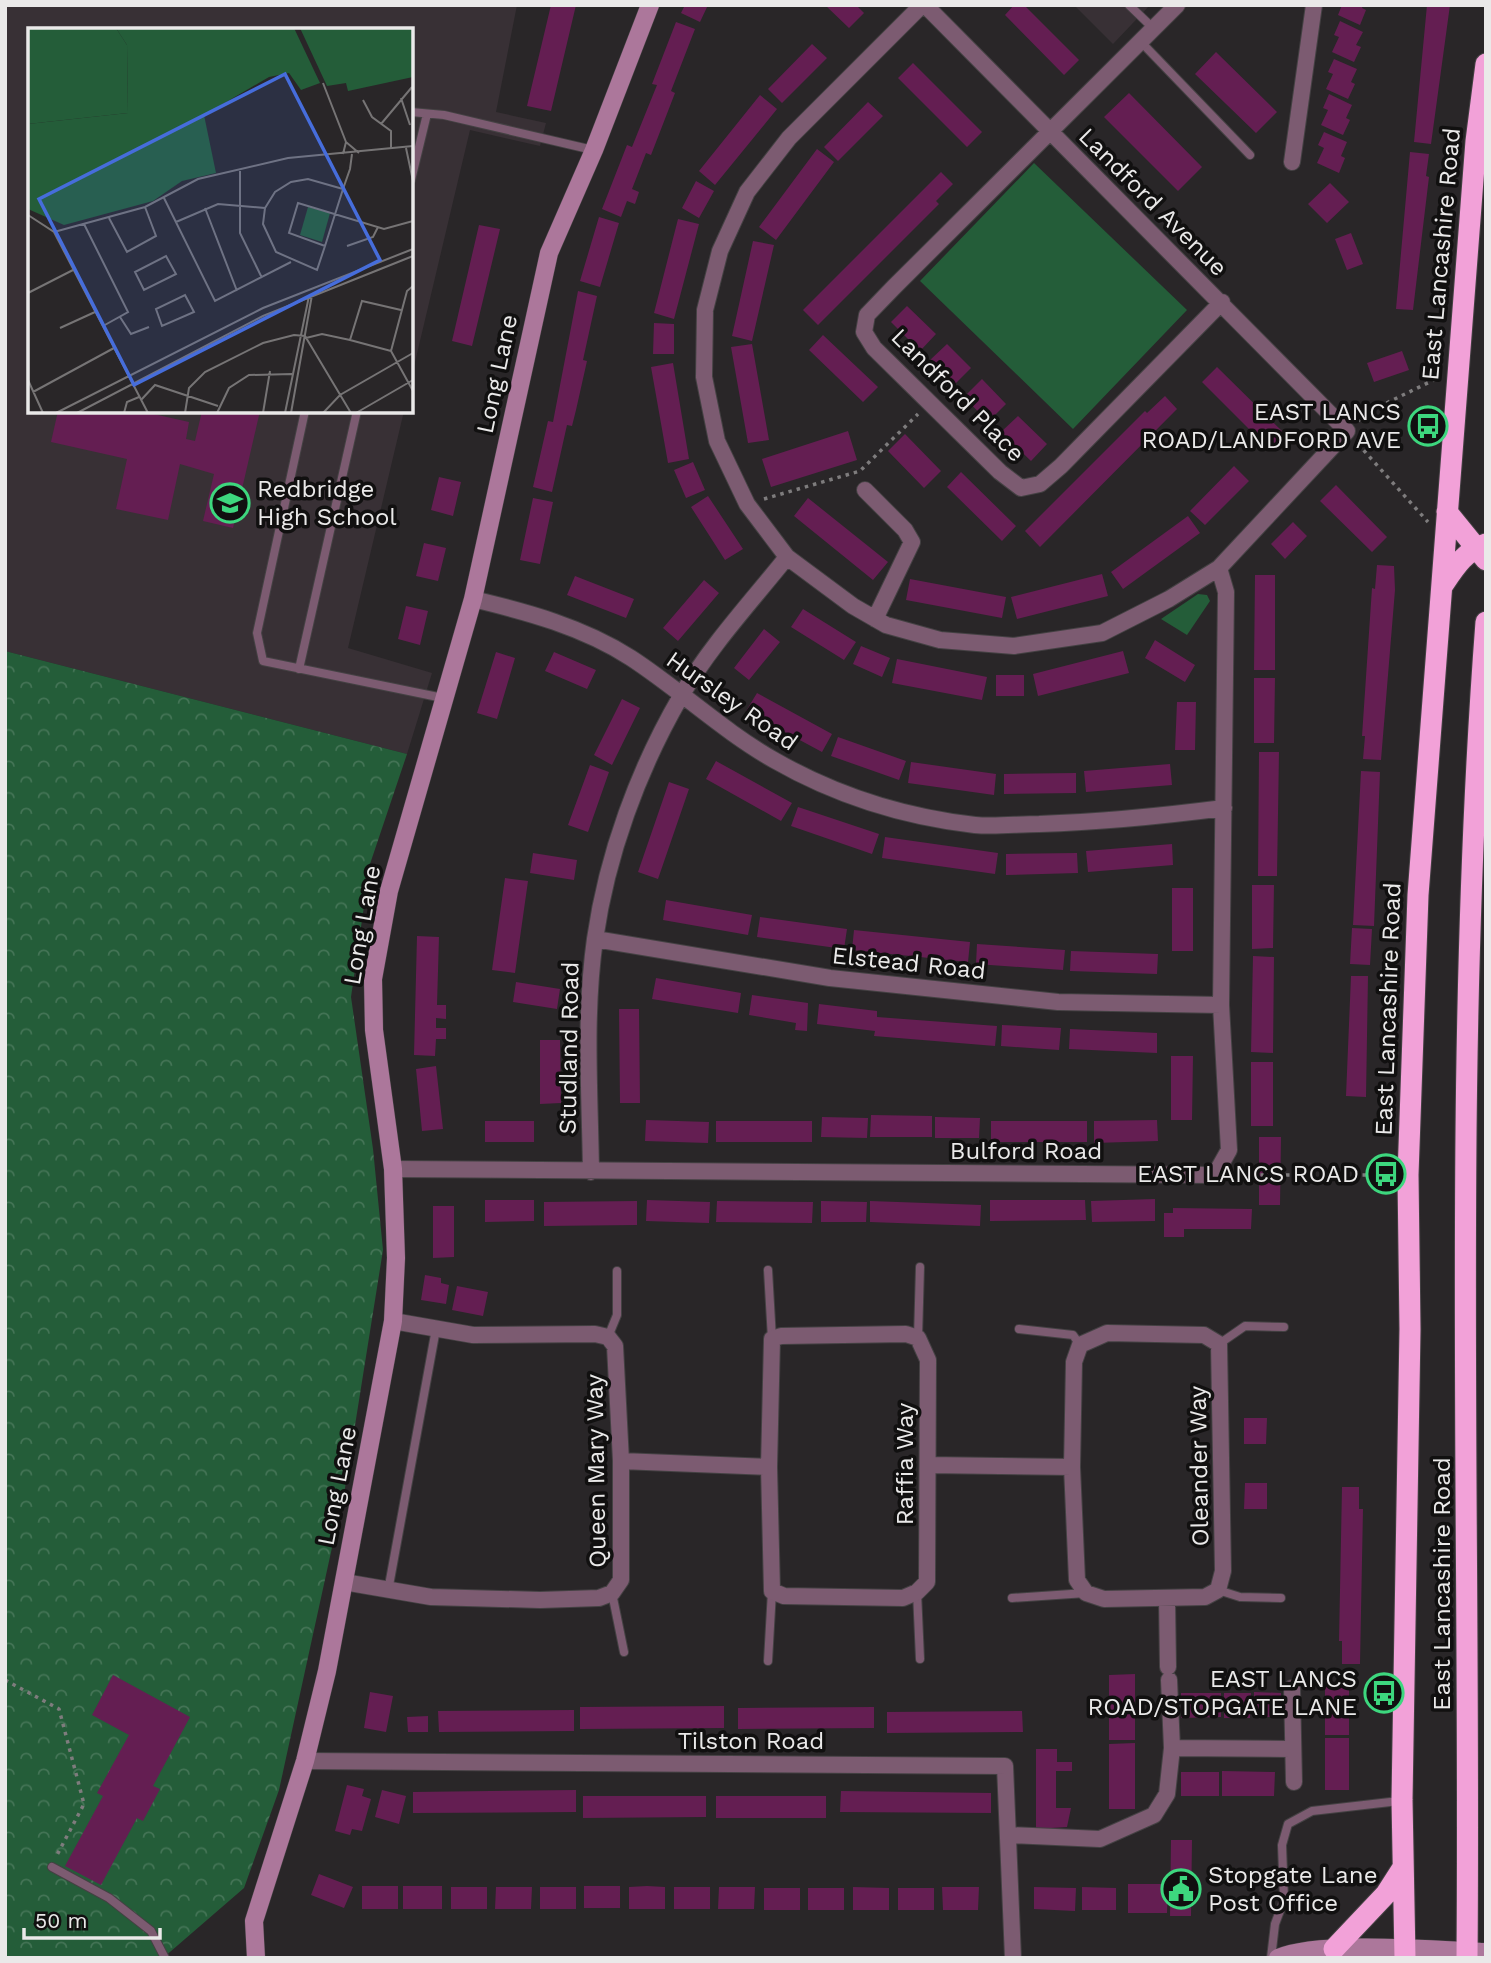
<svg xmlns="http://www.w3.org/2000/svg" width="1491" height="1963" font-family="'Work Sans',sans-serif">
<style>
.built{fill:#383035}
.green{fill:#245d39}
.park{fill:url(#park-crowns)}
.building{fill:#641e52}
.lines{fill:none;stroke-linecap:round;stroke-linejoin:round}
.lane-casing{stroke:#444143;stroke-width:10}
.street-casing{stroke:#444143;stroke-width:18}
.secondary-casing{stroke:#444143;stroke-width:19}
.highway-casing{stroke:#444143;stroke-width:23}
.path{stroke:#7e7c7d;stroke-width:3.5;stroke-dasharray:3.5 5;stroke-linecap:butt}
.lane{stroke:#7c5b71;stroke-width:8}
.street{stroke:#7c5b71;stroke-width:16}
.secondary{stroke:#ac779b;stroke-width:18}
.highway{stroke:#f2a1d8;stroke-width:21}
.labels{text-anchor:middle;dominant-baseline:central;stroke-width:7;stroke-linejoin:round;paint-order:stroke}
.street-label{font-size:24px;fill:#eae9e9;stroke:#111010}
.poi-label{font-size:24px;fill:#eae9e9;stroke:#111010;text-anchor:end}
.inset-road{fill:none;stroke:#767475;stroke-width:2}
.view{fill:#466ddb;fill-opacity:0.15;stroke:#466ddb;stroke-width:3.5}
.inset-edge{fill:none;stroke:#eae9e9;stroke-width:3.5}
</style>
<defs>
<pattern id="park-crowns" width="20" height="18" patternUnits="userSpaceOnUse" patternTransform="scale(1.75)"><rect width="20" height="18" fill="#245d39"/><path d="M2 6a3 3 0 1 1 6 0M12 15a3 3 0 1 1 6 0" fill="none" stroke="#447456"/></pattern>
</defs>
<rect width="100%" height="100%" fill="#292628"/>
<path class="built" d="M5,5H517L496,112L546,123L540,146L470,130L411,379V30H30V411H404L348,648L432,673L407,754L5,651Z
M1074,5H1150L1113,44Z"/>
<path class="green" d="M1034,163L1187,310L1073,429L920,281Z
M1198,594L1207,595L1210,601L1187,635L1161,619Z"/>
<path class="park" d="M5,651L407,754L370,864L351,997L373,1149L383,1250L345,1488L279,1790L244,1888L163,1958H5Z"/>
<path class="building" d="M551,5H576L551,111L527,106Z
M685,5H708L700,22L681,13Z
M825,5H856L864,13L849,28Z
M1014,5H1024L1079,60L1064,75L1005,15Z
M1342,5H1363L1362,8L1366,10L1360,25L1338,15Z
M1427,5H1450L1431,144L1414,142Z
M1340,21L1363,32L1356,45L1361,47L1354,62L1332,52L1339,37L1334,35Z
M676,22L695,29L671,91L675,93L651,155L646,153L632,189L639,192L635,204L627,201L621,217L602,209L627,145L632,147L638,132L657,85L652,84Z
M812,44L827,58L782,103L768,89Z
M1216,52L1277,112L1256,133L1195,74Z
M1334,59L1357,69L1351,82L1355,84L1348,99L1326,89L1333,74L1328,72Z
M913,63L982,132L967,147L898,78Z
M1129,93L1202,167L1178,191L1104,117Z
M1329,94L1352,105L1346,118L1350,120L1343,135L1321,125L1328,110L1323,108Z
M760,95L777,109L715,185L699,171Z
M868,102L883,116L838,161L824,147Z
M1324,132L1347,142L1341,156L1345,158L1339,173L1317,163L1324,148L1318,145Z
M817,149L834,162L776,240L759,227Z
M1410,152L1429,154L1426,176L1429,177L1413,310L1396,309Z
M941,172L953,184L936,201L939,204L818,325L803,310Z
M696,181L714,191L699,218L682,208Z
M1330,183L1349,202L1327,223L1308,204Z
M599,217L619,223L600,287L580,281Z
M678,219L699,224L674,319L654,313Z
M479,225L500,229L472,346L452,341Z
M1351,233L1363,264L1347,270L1335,239Z
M753,241L774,245L752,341L732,336Z
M578,291L597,296L583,360L587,361L576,410L572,426L567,425L552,492L533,487L548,421L553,422Z
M907,306L936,334L920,351L891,322Z
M654,323L674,324V354H653Z
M823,335L878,387L863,402L809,350Z
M752,344L769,440L748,443L731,347Z
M947,344L971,368L953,386L929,361Z
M1402,351L1409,370L1374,382L1367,363Z
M673,363L689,459L668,463L651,367Z
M1217,367L1286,435L1271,451L1202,382Z
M982,379L1006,404L988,422L964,397Z
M1165,396L1177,409L1040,547L1025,531L1145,411L1147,413Z
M58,411H140L189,422L186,439L195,441L202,411H260L233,528L203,521L214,474L180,464L168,520L116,509L127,459L51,442Z
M1018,416L1047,444L1031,461L1001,432Z
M848,431L857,460L771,487L762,459Z
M905,434L941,471L924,488L888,451Z
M693,462L705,490L686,498L674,470Z
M1234,466L1249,481L1205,525L1190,511Z
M961,472L1016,526L1002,541L947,487Z
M439,477L461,482L453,516L431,510Z
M1336,485L1387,537L1372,552L1320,501Z
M708,496L743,549L725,560L691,507Z
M533,498L553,502L540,564L520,560Z
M808,498L888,562L873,580L794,516Z
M1188,516L1200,533L1123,589L1111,572Z
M1293,522L1307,536L1285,559L1271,544Z
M424,543L446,548L438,581L416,576Z
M1377,565L1394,566L1395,590L1381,760L1363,759L1365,736H1362L1372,588L1375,589Z
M1102,574L1108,596L1017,619L1011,597Z
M1255,575H1275V670H1254Z
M575,576L634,599L626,618L567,595Z
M910,579L1006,597L1002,618L906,600Z
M704,580L719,593L678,641L663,628Z
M406,606L428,611L420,645L398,639Z
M803,609L856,642L844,660L791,627Z
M764,629L780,642L749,680L734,668Z
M1155,640L1195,665L1185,682L1145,658Z
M861,646L890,658L882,677L853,664Z
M1123,651L1129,673L1038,696L1033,674Z
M496,652L515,658L497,719L477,713Z
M554,652L596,670L587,689L545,671Z
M897,659L987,677L982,700L892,683Z
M996,675H1024V696H996Z
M1254,678H1275L1274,743H1254Z
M757,693L832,734L822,752L746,711Z
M622,699L640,708L612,765L594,755Z
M1177,702H1196L1195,750H1175Z
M838,737L906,761L899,780L831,756Z
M1259,752H1279L1277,876H1258Z
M716,761L792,803L781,821L706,779Z
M911,762L996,774L994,795L908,783Z
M1170,764L1172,785L1086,792L1084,771Z
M590,765L609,772L588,832L568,825Z
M1361,771L1380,772L1374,926L1353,925Z
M1076,773V793L1004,794V774Z
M669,782L689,789L658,879L638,872Z
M798,807L879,834L872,854L791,826Z
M885,837L998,853L995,874L882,858Z
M1172,844L1173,865L1088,872L1086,851Z
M533,853L577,860L574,880L530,873Z
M1077,853L1078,873L1006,875V854Z
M505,878L528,881L515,973L492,970Z
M1252,885H1274L1273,948L1252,949Z
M1172,888H1193V951H1172Z
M666,900L752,915L748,935L663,920Z
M760,917L847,929L844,949L757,937Z
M1352,928L1372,929L1370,965L1350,964Z
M854,930L970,942L968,962L852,950Z
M417,936L439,937L437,1005H446V1019L436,1018V1028H446V1039H436L435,1056L414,1055Z
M977,944L1065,950L1063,970L976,964Z
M1071,951L1158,954L1157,974L1070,971Z
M1253,956L1274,957L1273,1053L1251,1052Z
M1351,976H1368L1366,1097L1346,1096Z
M656,978L741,993L738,1013L652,999Z
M516,982L560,989L557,1009L513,1002Z
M752,995L808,1003L807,1031L795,1030L796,1023L749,1015Z
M819,1004L877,1011V1017L997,1026L995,1046L874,1036L875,1031L817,1024Z
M619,1009H639L640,1103H620Z
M1002,1025L1061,1028L1059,1050L1001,1046Z
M1070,1029L1157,1033V1053L1069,1049Z
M540,1040H560L561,1103L540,1104Z
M1171,1056H1193L1192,1120H1171Z
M1251,1062H1273V1126H1251Z
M436,1066L443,1129L422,1131L416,1069Z
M871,1115L932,1116V1137H870Z
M822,1117L868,1118L867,1138L821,1137Z
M935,1117L980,1118L979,1138H935Z
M646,1120L709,1122L708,1143L645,1141Z
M1157,1120L1158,1141L1094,1143V1121Z
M485,1121H534V1142H485Z
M716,1121H812V1142H716Z
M991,1121H1087V1142H991Z
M1259,1137H1281L1280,1205H1259Z
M1155,1199V1221L1092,1222L1091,1201Z
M485,1200H534V1221L485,1222Z
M647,1200L710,1202L709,1223L646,1221Z
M990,1200H1085L1086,1220L990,1221Z
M637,1201V1225L544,1226V1202Z
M717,1201L813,1202L812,1223L716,1222Z
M821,1201L867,1202L866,1222H821Z
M870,1201L981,1205L980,1226L870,1222Z
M433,1206H454V1257L433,1258Z
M1173,1208L1252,1209L1251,1229H1184V1237H1164V1213H1173Z
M425,1275L441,1278V1283L449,1285L446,1304L421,1300Z
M457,1286L488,1292L483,1316L452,1310Z
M1244,1418H1267L1266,1444H1244Z
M1245,1483H1267V1509H1244Z
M1342,1487H1359V1509H1363L1360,1664H1342V1641H1339Z
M1135,1674V1740H1109V1675Z
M113,1675L190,1717L153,1786L160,1789L143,1821L137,1818L101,1885L65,1866L103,1796L97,1793L129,1735L92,1715Z
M1325,1683H1349V1735H1325Z
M370,1692L393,1696L386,1732L364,1728Z
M1254,1692L1281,1693V1717H1254Z
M1181,1693H1221V1717L1181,1718Z
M1224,1693H1251L1250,1718H1224Z
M724,1706V1728L580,1729V1707Z
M874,1707V1728L738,1729V1708Z
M574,1710V1731L439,1732L438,1711Z
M1022,1711L1023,1732L887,1733V1712Z
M428,1716V1732H408L407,1717Z
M1325,1738H1349V1790H1325Z
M1135,1743V1809H1109V1744Z
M1036,1749H1057V1762H1072V1771H1056V1808H1071L1067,1827L1036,1829Z
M1222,1771L1275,1772L1274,1796H1222Z
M1181,1772H1219V1796H1181Z
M347,1785L364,1789L362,1796L371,1799L362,1831L352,1829L350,1835L335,1831Z
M382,1790L406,1796L399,1824L375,1817Z
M576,1790V1812L413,1813V1792Z
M841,1791L991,1793V1813L840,1812Z
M583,1796H706V1817L583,1818Z
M716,1796H826V1818H716Z
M1171,1840H1192L1191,1916H1170Z
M319,1874L353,1887L344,1908L311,1895Z
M1128,1884H1168L1167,1913H1128Z
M362,1886H398V1909H362Z
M403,1886H442V1909H403Z
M584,1886H620V1908H584Z
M647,1886L665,1887V1909H629V1887Z
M451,1887H487V1909H451Z
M496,1887H532L531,1909H495Z
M540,1887H576V1909H540Z
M674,1887H710V1909H674Z
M719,1887H755L754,1909H718Z
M853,1887L889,1888V1910H853Z
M942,1887H979L978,1910H943Z
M1034,1887L1076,1888L1075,1911L1034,1909Z
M1082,1887L1116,1888V1910H1082Z
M764,1888H800V1910H764Z
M808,1888H844V1910H808Z
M898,1888H934V1910H898Z"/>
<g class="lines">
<g class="lane-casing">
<path id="lane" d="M1129,5L1154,29
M1141,42L1250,155
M411,112L444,115L593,150
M411,180L427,114
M305,411L257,633L263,661L443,698
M299,669L357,411
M768,1270L772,1339
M1019,1329L1073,1335L1080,1345
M608,1337L617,1315V1271
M918,1338L920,1267
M1219,1344L1245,1326L1284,1327
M1218,1590L1240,1597L1281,1598
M388,1591L436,1329
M917,1592L920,1659
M612,1593L624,1652
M1012,1598L1086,1593
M768,1661L772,1591
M52,1867L109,1898L151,1931L165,1958
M1271,1958L1275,1924L1284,1900L1282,1845L1288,1824L1312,1811L1399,1801"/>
</g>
<g class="street-casing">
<path id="street" d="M922,5L789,138L747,192L720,251L705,310L704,377L717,441L747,504L787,557L853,606L886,625L940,640L1014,646L1102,633L1169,599L1219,568L1347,431L925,5
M1177,5L894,287L867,315L864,332L874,348L1000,472L1021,488L1040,484L1061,466L1222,302
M1292,162L1314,5
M865,490L905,530L912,542L875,619
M473,599C527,612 583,627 631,658C680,690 723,731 774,760C835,795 905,817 975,825C995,827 1018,824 1039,824C1101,822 1162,816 1224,808
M595,939L830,978L1058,1002L1221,1005
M393,1169L1215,1175L1229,1150L1221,1005L1226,592L1219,568
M591,1172C590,1095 584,1016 595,939C607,855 638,770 681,696C710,646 751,602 787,557
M1107,1333L1204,1335L1219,1344L1223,1571L1218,1590L1205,1597L1104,1599L1086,1593L1077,1580L1072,1467L1074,1362L1080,1345Z
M906,1334L918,1338L928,1360L927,1582L917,1592L903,1598L784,1596L772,1591L769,1467L772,1339L781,1336Z
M621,1461L769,1467
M928,1465L1072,1467
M344,1582L431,1597L540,1600L599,1598L612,1593L621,1580V1461L615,1346L608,1337L595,1334L473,1335L393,1321
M1167,1599L1168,1667
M1292,1688L1294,1782
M1172,1748L1291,1749
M305,1761L1005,1766L1013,1958
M1009,1835L1100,1839L1154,1815L1167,1794L1172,1748L1169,1680"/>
</g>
<g class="secondary-casing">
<path id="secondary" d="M256,1958L254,1921L305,1761L327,1671L393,1321L396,1258L393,1169L374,1030L373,979L389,891L473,599L549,253L594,150L650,5
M1278,1958C1319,1940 1437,1950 1486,1952"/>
</g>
<g class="highway-casing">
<path id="highway" d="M1447,512L1486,560
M1443,585C1455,567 1465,551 1486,544
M1334,1949L1386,1894L1402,1869
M1405,1958L1402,1800L1410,1329L1408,1175L1418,895L1476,141L1486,64
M1467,1958C1471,1512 1452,1066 1486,622"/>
</g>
<path class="path" d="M1358,421L1370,411L1440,377
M1358,444L1428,522
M764,499L860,471L918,414
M1235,1175H1391
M5,1680L59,1709L84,1804L57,1855"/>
<use href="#lane" class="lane"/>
<use href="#street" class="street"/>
<use href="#secondary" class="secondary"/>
<use href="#highway" class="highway"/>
</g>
<defs>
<g id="bus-ring" transform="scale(2.0125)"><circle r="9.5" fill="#111010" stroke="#3dd77e" stroke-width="1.5"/><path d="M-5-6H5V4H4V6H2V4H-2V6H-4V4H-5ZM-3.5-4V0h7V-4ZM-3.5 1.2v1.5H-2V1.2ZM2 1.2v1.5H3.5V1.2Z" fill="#3dd77e"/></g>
<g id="school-ring" transform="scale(2.0125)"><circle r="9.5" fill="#111010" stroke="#3dd77e" stroke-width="1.5"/><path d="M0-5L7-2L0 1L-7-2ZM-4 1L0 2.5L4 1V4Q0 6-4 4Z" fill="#3dd77e"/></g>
<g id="civic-ring" transform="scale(2.0125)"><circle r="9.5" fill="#111010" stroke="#3dd77e" stroke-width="1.5"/><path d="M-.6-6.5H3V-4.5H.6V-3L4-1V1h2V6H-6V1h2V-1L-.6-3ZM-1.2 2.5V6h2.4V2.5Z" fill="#3dd77e"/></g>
</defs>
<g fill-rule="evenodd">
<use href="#bus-ring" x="1428" y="426"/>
<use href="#school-ring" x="230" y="503"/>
<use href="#bus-ring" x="1386" y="1174"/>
<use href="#bus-ring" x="1384" y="1693"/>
<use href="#civic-ring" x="1181" y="1889"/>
</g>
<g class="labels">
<g class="street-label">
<text transform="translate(1153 202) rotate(45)">Landford Avenue</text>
<text transform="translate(1441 254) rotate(-85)">East Lancashire Road</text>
<text transform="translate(497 374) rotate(-78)">Long Lane</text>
<text transform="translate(958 395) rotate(45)">Landford Place</text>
<text transform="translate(732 701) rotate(35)">Hursley Road</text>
<text transform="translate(362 925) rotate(-80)">Long Lane</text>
<text transform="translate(909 963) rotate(6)">Elstead Road</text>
<text transform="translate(1388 1009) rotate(-88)">East Lancashire Road</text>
<text transform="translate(569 1048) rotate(-89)">Studland Road</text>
<text x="1026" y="1151">Bulford Road</text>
<text transform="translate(905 1464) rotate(-90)">Raffia Way</text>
<text transform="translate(1199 1466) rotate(-91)">Oleander Way</text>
<text transform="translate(596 1471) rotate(-91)">Queen Mary Way</text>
<text transform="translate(337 1486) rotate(-79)">Long Lane</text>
<text transform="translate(1442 1584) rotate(-90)">East Lancashire Road</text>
<text x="751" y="1741">Tilston Road</text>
</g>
<g class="poi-label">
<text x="1401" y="412">EAST LANCS<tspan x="1401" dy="28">ROAD/LANDFORD AVE</tspan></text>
<text x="257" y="489" text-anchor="start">Redbridge<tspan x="257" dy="28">High School</tspan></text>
<text x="1359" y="1174">EAST LANCS ROAD</text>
<text x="1357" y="1679">EAST LANCS<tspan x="1357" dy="28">ROAD/STOPGATE LANE</tspan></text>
<text x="1208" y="1875" text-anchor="start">Stopgate Lane<tspan x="1208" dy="28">Post Office</tspan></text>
</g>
</g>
<g transform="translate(28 28)">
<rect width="385" height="385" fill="#292628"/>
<path d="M280,179L302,185L294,214L272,207Z" fill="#245d39"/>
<path d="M0,0H88L99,17L100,85L0,96Z" fill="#245d39"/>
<path d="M88,0H266L292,55L273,62L261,45L241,49L176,87L188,145L154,153L125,173L36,197L0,181V96L100,85L99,17ZM272,0H385V49L320,63L318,55L299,58Z" fill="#245d39"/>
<path class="inset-road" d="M295,55L318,114M373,70L382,97M335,72L344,89L363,103V122M353,96L384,59M378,120L385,153M315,126L318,114L331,125M212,143V205L234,250M315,161L280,151L263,154L247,164L237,180L235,196L248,224L289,242L297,218L315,161L322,141L324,126M136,170L187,273L263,234M177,180L209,263M0,187L26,204L120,385M81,190L99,224L128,208L117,179M148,194L190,176L237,180M56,196L100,284L75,298M26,204L117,179L170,151L260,130L385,118M297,218L261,205L270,175L356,201L385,193M319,218L345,209L350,199M138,228L148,246L116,262L107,244ZM0,265L45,242M157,267L166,284L134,298L128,281ZM373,282L334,273L322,312L363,323L379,263L385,258M92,289L103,306L121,299M32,300L67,284M278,310L294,306L322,312M363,323L385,363M0,352L15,385M5,364L86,320M113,372L127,357L190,378M28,385L235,280L385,221M49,385L235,288L385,228M96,385L99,374L111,369M157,385L161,360L177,344L235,315L266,307L277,308L323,385M189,385L201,360L221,347L264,346M235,385L242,343M257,385L281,268M263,385L284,267M295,385L312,367L385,325M328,385L385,352"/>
<path class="view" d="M257,46L352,232L106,357L11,171Z"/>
<rect width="385" height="385" class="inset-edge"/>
</g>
<rect width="1491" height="1963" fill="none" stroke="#eae9e9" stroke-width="14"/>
<path d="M24 1928v10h136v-10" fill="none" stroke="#eae9e9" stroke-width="3.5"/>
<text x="35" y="1928" font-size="21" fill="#eae9e9" stroke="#111010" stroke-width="5" paint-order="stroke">50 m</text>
</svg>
